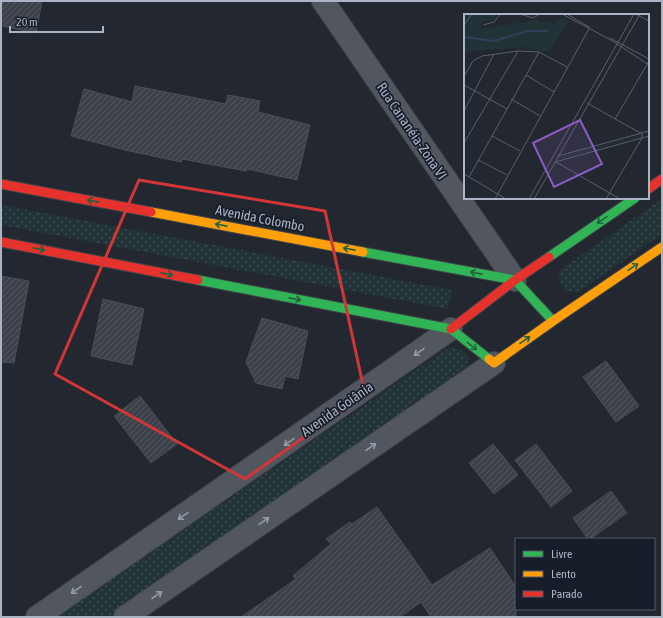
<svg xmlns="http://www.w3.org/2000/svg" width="663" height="618" font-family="'Asap Condensed',sans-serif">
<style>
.grass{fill:url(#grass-dots)}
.building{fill:url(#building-hatch);stroke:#4a5058}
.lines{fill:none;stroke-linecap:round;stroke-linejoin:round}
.street-casing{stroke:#3f434a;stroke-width:24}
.fast-casing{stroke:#3f434a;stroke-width:11}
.slow-casing{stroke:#3f434a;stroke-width:11}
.jam-casing{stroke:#3f434a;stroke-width:11}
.street{stroke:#52575f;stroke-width:22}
.fast{stroke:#30b455;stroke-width:9}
.slow{stroke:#ff9f0a;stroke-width:9}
.jam{stroke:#e5322d;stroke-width:9}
.oneway{stroke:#22623d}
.oneway2{stroke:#949dab}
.marked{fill:none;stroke:#d23638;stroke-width:3;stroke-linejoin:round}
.labels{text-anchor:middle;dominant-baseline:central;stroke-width:3.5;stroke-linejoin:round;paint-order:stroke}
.street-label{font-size:14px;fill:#aab4c4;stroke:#171e2a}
.inset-river{fill:none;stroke:#2f405a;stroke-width:2}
.inset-road{fill:none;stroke:#59606b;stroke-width:1}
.view{fill:#8b5cc1;fill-opacity:0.15;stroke:#8b5cc1;stroke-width:2}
.inset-edge{fill:none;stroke:#aab4c4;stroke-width:2}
</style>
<defs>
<pattern id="grass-dots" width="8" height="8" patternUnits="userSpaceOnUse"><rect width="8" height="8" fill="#213337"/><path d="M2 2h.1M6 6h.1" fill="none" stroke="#3f4e52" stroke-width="1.8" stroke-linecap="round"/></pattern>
<pattern id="building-hatch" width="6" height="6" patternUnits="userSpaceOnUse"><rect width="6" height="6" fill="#3c4048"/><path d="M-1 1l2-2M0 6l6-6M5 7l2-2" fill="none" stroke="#565961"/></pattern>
</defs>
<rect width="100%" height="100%" fill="#232830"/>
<path class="grass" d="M662,199V234L577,293C563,292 554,282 561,269Z
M1,205L452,290L448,309L1,225Z
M455,347L463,351L469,358V365L465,373L109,617H57L448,348Z"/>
<path class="building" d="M1,1H42L36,33L1,26Z
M135,86L226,104L228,95L260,101L258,112L310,125L297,180L247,169L246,171L182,159L181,162L125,150L71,136L84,89L132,102Z
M1,276L29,281L14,363L1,362Z
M103,299L144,309L132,365L91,356Z
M262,318L308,331L298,379L285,376L282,389L256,383L246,362Z
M606,361L639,406L616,422L583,377Z
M140,396L177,444L151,463L114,416Z
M493,444L518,475L494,494L469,463Z
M536,444L572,491L551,507L515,460Z
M611,491L627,513L590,539H588L573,518Z
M377,507L432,585L490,548L516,587V617H431L421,602L400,617H241L296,579L293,576L331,544L326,539L350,522L352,524Z"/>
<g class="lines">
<g class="street-casing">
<path id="street" d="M323,1L515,280
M37,617L451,329
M125,617L494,363"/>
</g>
<g class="fast-casing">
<path id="fast" d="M363,252L515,280
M549,257L635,198
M198,280L451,329L489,359
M515,280L553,321"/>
</g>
<g class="slow-casing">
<path id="slow" d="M151,212L363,252
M489,359L494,363L553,321L662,247"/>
</g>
<g class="jam-casing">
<path id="jam" d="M1,184L151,212
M648,189L662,179
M1,242L198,280
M451,329L515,280L549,257"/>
</g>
<use href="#street" class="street"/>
<use href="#fast" class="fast"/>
<use href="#slow" class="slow"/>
<use href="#jam" class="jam"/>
</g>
<defs><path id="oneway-shaft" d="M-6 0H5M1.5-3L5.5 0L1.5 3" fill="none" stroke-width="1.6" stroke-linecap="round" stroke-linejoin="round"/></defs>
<g class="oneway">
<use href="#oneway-shaft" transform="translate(93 201) rotate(-169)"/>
<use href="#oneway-shaft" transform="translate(602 220) rotate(146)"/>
<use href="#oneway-shaft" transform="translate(221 225) rotate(-169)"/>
<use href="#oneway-shaft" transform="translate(39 249) rotate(11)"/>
<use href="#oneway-shaft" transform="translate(349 249) rotate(-169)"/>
<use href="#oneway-shaft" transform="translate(633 267) rotate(-34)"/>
<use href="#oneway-shaft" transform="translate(476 273) rotate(-169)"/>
<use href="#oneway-shaft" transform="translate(167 274) rotate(11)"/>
<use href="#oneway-shaft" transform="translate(295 299) rotate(11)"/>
<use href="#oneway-shaft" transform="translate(525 340) rotate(-35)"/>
<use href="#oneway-shaft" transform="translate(472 346) rotate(38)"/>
</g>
<g class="oneway2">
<use href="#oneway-shaft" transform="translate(419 352) rotate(145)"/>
<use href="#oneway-shaft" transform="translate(289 442) rotate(145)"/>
<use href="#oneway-shaft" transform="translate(371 447) rotate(-35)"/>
<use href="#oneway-shaft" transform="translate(183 516) rotate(145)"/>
<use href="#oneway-shaft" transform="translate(264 521) rotate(-35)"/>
<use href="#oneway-shaft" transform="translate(76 590) rotate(145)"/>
<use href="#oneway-shaft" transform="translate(157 595) rotate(-35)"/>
</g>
<path class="marked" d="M139,180L325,211L365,394L245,479L55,374Z"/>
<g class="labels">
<g class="street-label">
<text transform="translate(412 131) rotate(56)">Rua Cananéia-Zona VI</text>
<text transform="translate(260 218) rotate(11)">Avenida Colombo</text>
<text transform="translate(337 409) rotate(-35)">Avenida Goiânia</text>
</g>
</g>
<g transform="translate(464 14)">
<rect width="185" height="185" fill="#232830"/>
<path d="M174,122L175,123L95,145V143Z" fill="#213337"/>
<path d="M0,0H33L30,5L18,8L16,11L17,15L72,6L91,10L99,3L105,7L84,38L60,33L0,38Z" fill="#213337"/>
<path class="inset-river" d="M0,23L30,27L63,17H84"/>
<path class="inset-road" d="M56,0L69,4L76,0M98,0L147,26L185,51M103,0L125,13M172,0L185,7M0,11L8,0M19,11L30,8L36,0M146,24L185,45M62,61L90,78M0,62L9,47L18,42L54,37L75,38L103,53M0,71L43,95M47,85L76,102M123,89L178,120V124L142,185M0,97L30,40M151,105L185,47M28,122L56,137M0,129L54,37M94,142L185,117M14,146L43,161M91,148L185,122M92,148L156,185M0,160L42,185M5,163L75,38M31,185L126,13M65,185L170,0M70,185L176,0"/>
<path class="view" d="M116,106L138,150L90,173L69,129Z"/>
<rect width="185" height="185" class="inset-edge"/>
</g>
<rect width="663" height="618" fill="none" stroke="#aab4c4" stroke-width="4"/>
<rect x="515" y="538" width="140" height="72" fill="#171e2a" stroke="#525a68"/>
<rect x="523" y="551" width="20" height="6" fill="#30b455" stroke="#525a68"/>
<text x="551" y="558" font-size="12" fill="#aab4c4">Livre</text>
<rect x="523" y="571" width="20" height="6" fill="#ff9f0a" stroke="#525a68"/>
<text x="551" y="578" font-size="12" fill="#aab4c4">Lento</text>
<rect x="523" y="591" width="20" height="6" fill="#e5322d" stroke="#525a68"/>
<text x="551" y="598" font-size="12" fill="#aab4c4">Parado</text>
<path d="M10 26v6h93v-6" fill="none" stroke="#aab4c4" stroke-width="2"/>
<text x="16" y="26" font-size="12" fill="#aab4c4" stroke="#171e2a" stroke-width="3" paint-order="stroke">20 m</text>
</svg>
